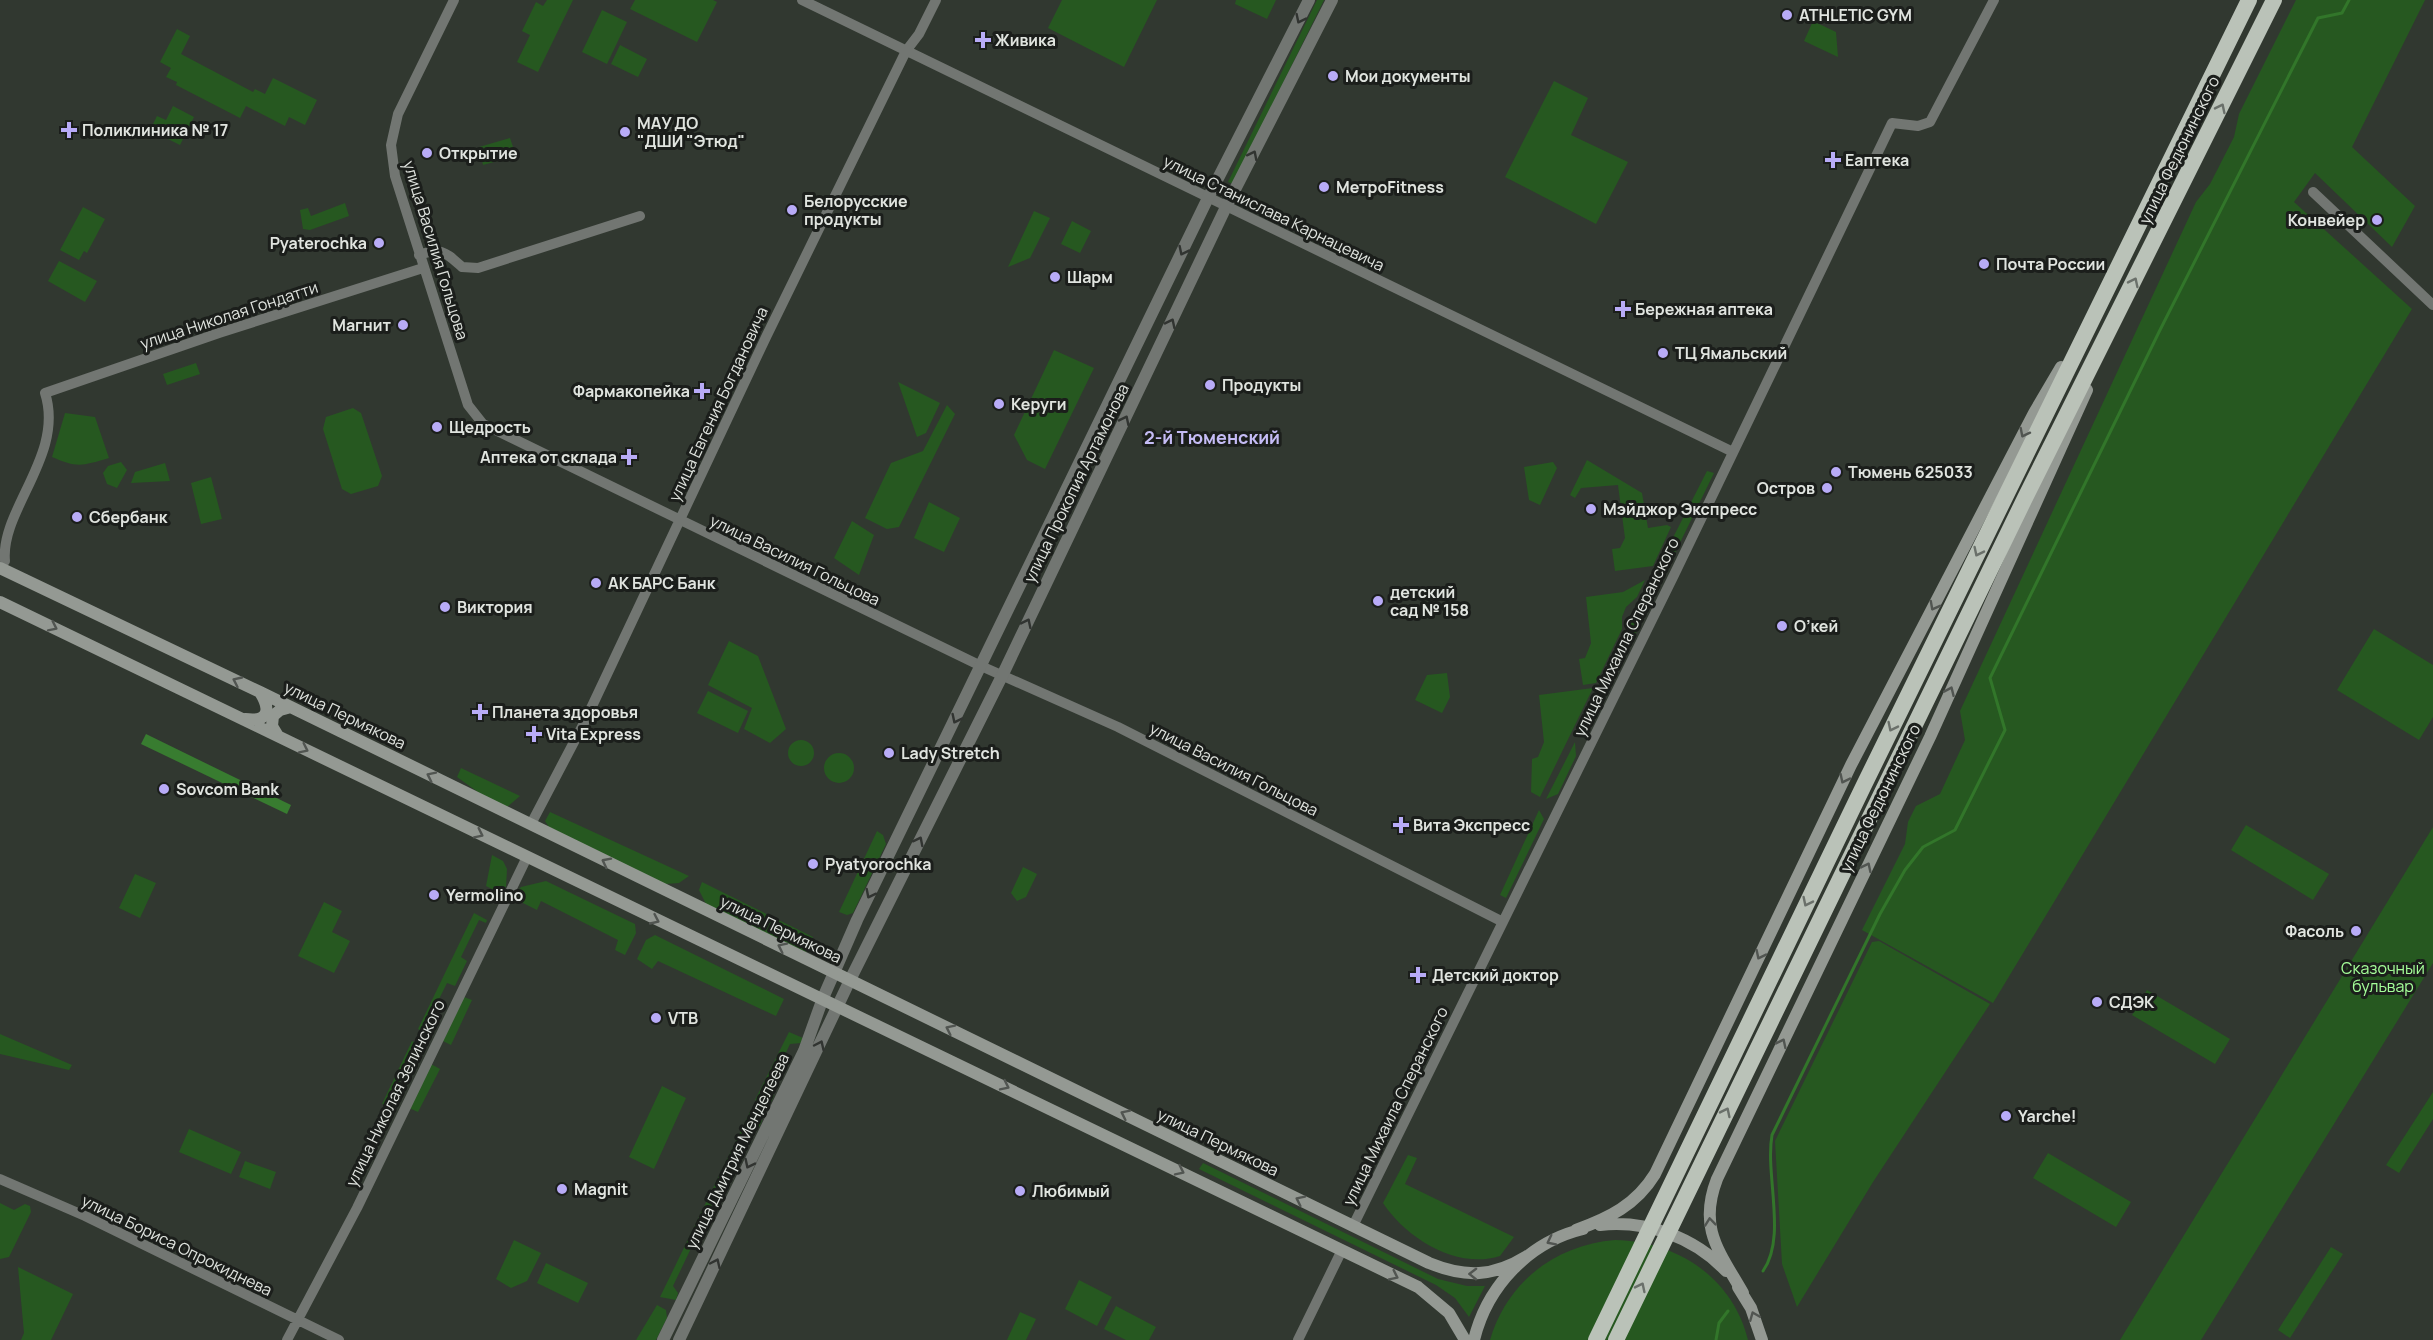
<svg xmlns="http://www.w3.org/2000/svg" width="2433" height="1340" font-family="Manrope,sans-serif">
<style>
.green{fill:#265820}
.forest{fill:#387c30}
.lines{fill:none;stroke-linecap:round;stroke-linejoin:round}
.stream{stroke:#32762a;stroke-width:3}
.minor{stroke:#727672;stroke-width:10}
.tertiary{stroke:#727672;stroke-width:12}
.secondary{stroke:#949993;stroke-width:12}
.trunk{stroke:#bac2b8;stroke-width:16}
.oneway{stroke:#313431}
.oneway2{stroke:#6a706a}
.oneway3{stroke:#515551}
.poi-dot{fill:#b8abf7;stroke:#1b1e1b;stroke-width:2}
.labels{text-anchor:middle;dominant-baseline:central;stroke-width:6;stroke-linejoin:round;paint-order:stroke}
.poi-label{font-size:16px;font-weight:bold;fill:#e0e4df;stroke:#1b1e1b;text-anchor:start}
.street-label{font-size:16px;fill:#e0e4df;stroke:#1b1e1b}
.park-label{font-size:16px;fill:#a5ff99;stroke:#1b1e1b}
.neighbourhood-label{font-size:18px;font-weight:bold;fill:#c5bcf5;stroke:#1b1e1b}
</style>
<rect width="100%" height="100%" fill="#313830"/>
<path class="green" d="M547,0H573L538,72L517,62L530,35L522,31L536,2L543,6Z
M635,0H713L717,2L697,42L630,9Z
M1062,0H1157L1124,67L1048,28Z
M1236,0H1276L1267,19L1235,4Z
M1317,0H1324L1233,184L1228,182Z
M2296,0H2425L2352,147L2415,206L2392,247L2315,173L2294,202L2412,309L1993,1003L1862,930L1905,844L1908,822L1916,806L1940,794L1965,740L1960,711L2196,202L2210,184L2234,137L2239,114Z
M602,10L627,22L607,64L582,52Z
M1813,21L1836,32L1838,57L1804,41Z
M177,29L190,36L181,54L253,92L255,89L265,94L273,78L317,100L305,125L289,117L285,126L246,106L240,118L176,85L177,82L166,77L171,68L160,62Z
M620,45L647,59L638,77L611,64Z
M1554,81L1588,98L1571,135L1628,162L1596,224L1505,177Z
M173,106L194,117L180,145L150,130L157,116L166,120Z
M510,138L516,156L483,165L479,147Z
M345,203L349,216L310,230L303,229L300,210L308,208L311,216Z
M83,207L105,219L87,253L84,251L79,260L60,250Z
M1034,211L1050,218L1030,258L1008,267Z
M1072,221L1091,231L1080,253L1061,244Z
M59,261L97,281L85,302L48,281Z
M1054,350L1094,368L1045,469L1027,460L1014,435Z
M196,363L200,374L167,385L163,374Z
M898,382L940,403L926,433L917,437Z
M947,405L955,414L899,527L887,529L865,518L891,463L923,451Z
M353,408L361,413L382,476L378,486L351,494L342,489L323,429L326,417Z
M65,413L95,417L109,458C82,466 77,468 52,457Z
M1587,460L1642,493L1648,528L1667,525L1671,527L1653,566L1615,571L1612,549L1620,548L1625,538L1618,485L1581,488L1575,498L1570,495Z
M121,462L127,470L117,488L107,484L103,473L108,466Z
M1553,462L1557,468L1540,505L1529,500L1524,467Z
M165,463L170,481L131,483L135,472Z
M1707,471L1714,473L1673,557L1668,563L1659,565Z
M211,477L222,519L201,524L191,483Z
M929,502L960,518L944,552L914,538Z
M852,521L874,535L859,575L834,558Z
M1653,579L1657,588L1635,635L1623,640Z
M1645,580L1637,597L1626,607L1622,617V629L1596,683L1583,685L1579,659L1585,658L1591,643L1586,597L1623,592Z
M2374,629L2433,665V717L2419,740L2337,690Z
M729,641L758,656L786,729L770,743L744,729L752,708L708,685Z
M1447,673L1450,697L1442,713L1415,700L1427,675Z
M1593,688L1540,797L1531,792L1532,759L1538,757L1544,742L1539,695Z
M708,691L748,711L738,733L697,713Z
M788 753a13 13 0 1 1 26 0a13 13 0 1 1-26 0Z
M1575,742L1576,756L1558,794L1546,799Z
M824 768a15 15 0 1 1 30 0a15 15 0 1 1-30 0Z
M461,768L520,796L507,807L482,795L457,777Z
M1539,810L1544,819L1506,898L1500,895Z
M550,812L689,876L679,883L665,884L549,827L545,821Z
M2246,825L2329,874L2313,900L2231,850Z
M2433,827V963L2201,1340H2120Z
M877,831L883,835L886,844L853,913L847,915L839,912Z
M492,855L503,861L507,869L506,887L494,890L486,886Z
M1023,867L1037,874L1026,897L1017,901L1011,893Z
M135,874L156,883L140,918L119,908Z
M546,881L635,924L636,933L625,955L615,950L618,940L541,901L537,910L517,900L516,893L521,887Z
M702,882L813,937L806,952L707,906L699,890Z
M324,902L342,911L332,932L350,941L334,973L298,956Z
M474,913L487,920L486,923L479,920L461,957L467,961L455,986L447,983L430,1017L438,1021L431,1036L418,1029Z
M655,935L784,999L776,1016L658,961L652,969L637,959L646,940Z
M1879,941L1990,1004L1873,1182L1797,1307L1782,1264L1775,1141L1872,942Z
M2147,990L2230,1039L2215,1064L2132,1015Z
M464,997L472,1000L451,1045L443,1041Z
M789,1032L803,1038L801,1043L790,1044L769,1089L774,1096L771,1102L762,1103L755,1100Z
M0,1034L72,1065L69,1070L0,1054Z
M412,1041L425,1047L420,1058L412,1055L396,1090L402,1094L395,1110L382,1104Z
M431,1064L440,1069L418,1112L409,1108Z
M662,1086L686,1098L654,1169L629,1157Z
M2433,1092V1119L2399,1173L2386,1165Z
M751,1110L757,1113L762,1121L759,1127L748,1129L673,1286L678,1293L676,1300L660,1297Z
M189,1129L241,1152L231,1174L179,1152Z
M2048,1153L2131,1202L2116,1227L2033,1178Z
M1408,1155L1417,1158L1405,1184L1514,1237L1500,1256C1457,1270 1406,1238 1383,1203Z
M245,1161L276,1172L270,1189L239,1177Z
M1203,1163L1438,1279L1467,1286H1485L1469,1317L1455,1298L1436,1285L1199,1169Z
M0,1203L14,1210L25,1204L30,1206L31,1212L9,1257L0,1259Z
M514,1240L541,1253L527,1281L511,1288L496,1279Z
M1615,1240C1677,1241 1733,1278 1748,1340H1490C1507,1282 1555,1245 1615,1240Z
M2331,1247L2343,1254L2290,1338L2278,1330Z
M546,1263L588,1283L578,1303L537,1283Z
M18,1267L73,1294L51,1340H21L24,1333Z
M1079,1280L1112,1297L1097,1326L1065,1309Z
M657,1305L666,1310L667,1318L656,1340H636Z
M1116,1306L1156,1327L1149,1340H1126L1104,1329Z
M1020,1312L1036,1319L1026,1340H1007Z"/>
<path class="forest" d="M146,734L291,805L287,814L141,744Z"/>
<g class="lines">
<path class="stream" d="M1763,1271C1787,1237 1765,1176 1772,1135L1880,914L1905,870L1923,847L1955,830L2005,730L1990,678L2160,330L2318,18L2342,13L2349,0
M1716,1340L1719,1323L1728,1311"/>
<path class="minor" d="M454,0L398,114L391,145L395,176L468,405L483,424L981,666L1118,727L1503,922
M802,0L1733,452
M2313,192L2433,305
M419,255C442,247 445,252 462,267L478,268L640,216
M5,561C0,510 65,455 45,393L219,333L423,268
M531,824L585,721L767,335L906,51L919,34L936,0
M0,1179L85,1216L339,1340
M1353,1226L1674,575L1892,123L1918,126L1930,122L1994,0
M287,1340L357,1208L527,857
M1298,1340L1342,1250"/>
<path class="tertiary" d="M663,1340L804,1051L823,998L857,920L1208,198L1309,0
M679,1340L850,980L1002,676L1226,207L1332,0"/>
<path class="secondary" d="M0,568L260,692L1429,1263C1466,1278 1493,1277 1527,1256
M0,602L1418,1287L1449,1313L1465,1340
M245,719C269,722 271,710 260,692
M278,736L272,726L273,716L280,710L291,707
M1600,1225C1647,1220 1694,1237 1726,1271
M1576,1230C1609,1218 1636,1205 1655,1174L1851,765L2034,413L2061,367
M1738,1287L1751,1308L1762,1340
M1743,1293C1719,1251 1698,1228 1717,1179L1930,737L2087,390
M1474,1340C1487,1286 1529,1242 1583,1229"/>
<path class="trunk" d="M1596,1340L1864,785L2249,0
M1616,1340L2025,498L2274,0"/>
</g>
<defs><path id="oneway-chevron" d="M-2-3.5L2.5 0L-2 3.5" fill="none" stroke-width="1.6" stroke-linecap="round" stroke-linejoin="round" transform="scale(1.5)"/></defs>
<g class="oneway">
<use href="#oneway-chevron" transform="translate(1300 19) rotate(116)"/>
<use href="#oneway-chevron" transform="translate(1253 155) rotate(-63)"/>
<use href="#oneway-chevron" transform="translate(1183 251) rotate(116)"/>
<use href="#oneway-chevron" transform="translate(1171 323) rotate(-64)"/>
<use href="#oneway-chevron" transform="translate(1125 420) rotate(-64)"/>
<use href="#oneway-chevron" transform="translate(1027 623) rotate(-64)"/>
<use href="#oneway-chevron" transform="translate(956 719) rotate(116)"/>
<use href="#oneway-chevron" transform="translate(919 841) rotate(-63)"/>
<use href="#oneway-chevron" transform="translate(870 894) rotate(117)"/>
<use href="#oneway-chevron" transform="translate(820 1045) rotate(-65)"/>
<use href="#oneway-chevron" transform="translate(749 1164) rotate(116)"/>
<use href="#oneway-chevron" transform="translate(716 1263) rotate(-65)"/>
</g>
<g class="oneway2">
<use href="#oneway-chevron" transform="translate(2221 108) rotate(-64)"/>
<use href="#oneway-chevron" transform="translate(2134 282) rotate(-64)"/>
<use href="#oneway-chevron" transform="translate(1978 552) rotate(116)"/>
<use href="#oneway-chevron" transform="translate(1892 727) rotate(116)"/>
<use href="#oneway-chevron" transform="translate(1807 902) rotate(116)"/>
<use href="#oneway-chevron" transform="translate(1726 1112) rotate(-64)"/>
<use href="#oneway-chevron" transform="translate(1641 1287) rotate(-64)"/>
</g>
<g class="oneway3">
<use href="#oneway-chevron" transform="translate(2024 433) rotate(117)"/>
<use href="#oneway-chevron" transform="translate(1934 606) rotate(118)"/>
<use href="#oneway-chevron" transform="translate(53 627) rotate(26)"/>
<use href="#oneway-chevron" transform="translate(237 681) rotate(-155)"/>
<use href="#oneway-chevron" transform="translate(1950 691) rotate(-66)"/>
<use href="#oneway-chevron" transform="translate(304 749) rotate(26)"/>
<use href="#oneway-chevron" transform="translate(431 776) rotate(-154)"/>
<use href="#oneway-chevron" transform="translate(1844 779) rotate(116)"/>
<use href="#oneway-chevron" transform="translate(479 834) rotate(26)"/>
<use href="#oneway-chevron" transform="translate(606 862) rotate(-153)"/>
<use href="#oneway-chevron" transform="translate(1867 867) rotate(-64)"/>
<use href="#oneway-chevron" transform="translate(655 920) rotate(25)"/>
<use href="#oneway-chevron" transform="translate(782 947) rotate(-154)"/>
<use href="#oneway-chevron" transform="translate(1760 955) rotate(116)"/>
<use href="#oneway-chevron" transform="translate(950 1029) rotate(-154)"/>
<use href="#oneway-chevron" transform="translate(1782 1043) rotate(-64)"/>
<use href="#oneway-chevron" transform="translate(1005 1086) rotate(26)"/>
<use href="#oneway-chevron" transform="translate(1125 1114) rotate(-154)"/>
<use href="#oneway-chevron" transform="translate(1180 1171) rotate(26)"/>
<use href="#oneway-chevron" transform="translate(1300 1200) rotate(-154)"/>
<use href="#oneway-chevron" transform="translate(1710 1222) rotate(-96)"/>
<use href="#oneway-chevron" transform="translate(1551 1241) rotate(153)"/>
<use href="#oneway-chevron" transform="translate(1473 1274) rotate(-179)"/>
<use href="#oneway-chevron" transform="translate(1394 1276) rotate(26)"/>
<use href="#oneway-chevron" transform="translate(1754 1316) rotate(-112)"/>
</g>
<g class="poi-dot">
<circle cx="1787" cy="15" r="6"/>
<path d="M980 31h6v6h6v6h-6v6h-6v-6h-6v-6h6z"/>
<circle cx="1333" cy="76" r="6"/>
<path d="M66 121h6v6h6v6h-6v6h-6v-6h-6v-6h6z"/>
<circle cx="625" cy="132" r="6"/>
<circle cx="427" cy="153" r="6"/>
<path d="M1830 151h6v6h6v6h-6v6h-6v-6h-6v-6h6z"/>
<circle cx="1324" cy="187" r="6"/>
<circle cx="792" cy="210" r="6"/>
<circle cx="2377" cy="220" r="6"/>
<circle cx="379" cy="243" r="6"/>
<circle cx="1984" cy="264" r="6"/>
<circle cx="1055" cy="277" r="6"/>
<path d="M1620 300h6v6h6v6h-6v6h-6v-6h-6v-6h6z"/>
<circle cx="403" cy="325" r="6"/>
<circle cx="1663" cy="353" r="6"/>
<circle cx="1210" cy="385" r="6"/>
<path d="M699 382h6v6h6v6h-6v6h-6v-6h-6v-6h6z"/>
<circle cx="999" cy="404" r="6"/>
<circle cx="437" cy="427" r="6"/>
<path d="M626 448h6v6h6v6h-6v6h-6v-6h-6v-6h6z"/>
<circle cx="1836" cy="472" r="6"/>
<circle cx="1827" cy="488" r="6"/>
<circle cx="1591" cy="509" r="6"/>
<circle cx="77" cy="517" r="6"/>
<circle cx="596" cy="583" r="6"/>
<circle cx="1378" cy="601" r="6"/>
<circle cx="445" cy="607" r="6"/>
<circle cx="1782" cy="626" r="6"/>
<path d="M477 703h6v6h6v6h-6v6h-6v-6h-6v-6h6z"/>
<path d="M531 725h6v6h6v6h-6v6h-6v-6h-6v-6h6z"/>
<circle cx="889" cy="753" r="6"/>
<circle cx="164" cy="789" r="6"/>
<path d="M1398 816h6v6h6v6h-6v6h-6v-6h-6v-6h6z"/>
<circle cx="813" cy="864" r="6"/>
<circle cx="434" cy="895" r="6"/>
<circle cx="2356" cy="931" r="6"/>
<path d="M1415 966h6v6h6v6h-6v6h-6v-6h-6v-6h6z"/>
<circle cx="2097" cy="1002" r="6"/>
<circle cx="656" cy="1018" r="6"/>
<circle cx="2006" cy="1116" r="6"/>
<circle cx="562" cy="1189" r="6"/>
<circle cx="1020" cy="1191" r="6"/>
</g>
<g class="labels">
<g class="poi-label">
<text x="1799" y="15">ATHLETIC GYM</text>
<text x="995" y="40">Живика</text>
<text x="1345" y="76">Мои документы</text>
<text x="637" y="123">МАУ ДО<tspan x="637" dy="18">"ДШИ "Этюд"</tspan></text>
<text x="82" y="130">Поликлиника № 17</text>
<text x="439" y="153">Открытие</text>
<text x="1845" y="160">Еаптека</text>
<text x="1336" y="187">МетроFitness</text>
<text x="804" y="201">Белорусские<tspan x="804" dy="18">продукты</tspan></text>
<text x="2365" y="220" text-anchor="end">Конвейер</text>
<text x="367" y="243" text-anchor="end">Pyaterochka</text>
<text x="1996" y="264">Почта России</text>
<text x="1067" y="277">Шарм</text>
<text x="1635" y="309">Бережная аптека</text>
<text x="391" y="325" text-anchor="end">Магнит</text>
<text x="1675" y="353">ТЦ Ямальский</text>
<text x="1222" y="385">Продукты</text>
<text x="690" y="391" text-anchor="end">Фармакопейка</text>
<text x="1011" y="404">Керуги</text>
<text x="449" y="427">Щедрость</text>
<text x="617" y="457" text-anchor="end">Аптека от склада</text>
<text x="1848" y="472">Тюмень 625033</text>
<text x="1815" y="488" text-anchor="end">Остров</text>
<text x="1603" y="509">Мэйджор Экспресс</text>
<text x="89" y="517">Сбербанк</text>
<text x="608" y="583">АК БАРС Банк</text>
<text x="1390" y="592">детский<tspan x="1390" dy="18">сад № 158</tspan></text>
<text x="457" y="607">Виктория</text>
<text x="1794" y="626">О’кей</text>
<text x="492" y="712">Планета здоровья</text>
<text x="546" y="734">Vita Express</text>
<text x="901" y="753">Lady Stretch</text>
<text x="176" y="789">Sovcom Bank</text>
<text x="1413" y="825">Вита Экспресс</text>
<text x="825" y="864">Pyatyorochka</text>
<text x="446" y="895">Yermolino</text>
<text x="2344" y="931" text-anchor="end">Фасоль</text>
<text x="1432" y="975">Детский доктор</text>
<text x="2109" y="1002">СДЭК</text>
<text x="668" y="1018">VTB</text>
<text x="2018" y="1116">Yarche!</text>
<text x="574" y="1189">Magnit</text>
<text x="1032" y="1191">Любимый</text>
</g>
<g class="street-label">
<text transform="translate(2179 150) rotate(-64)">улица Федюнинского</text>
<text transform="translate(1274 213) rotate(26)">улица Станислава Карнацевича</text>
<text transform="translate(436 250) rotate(73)">улица Василия Гольцова</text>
<text transform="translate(229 315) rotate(-18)">улица Николая Гондатти</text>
<text transform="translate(718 404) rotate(-65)">улица Евгения Богдановича</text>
<text transform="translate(1076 483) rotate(-64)">улица Прокопия Артамонова</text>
<text transform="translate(795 560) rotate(26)">улица Василия Гольцова</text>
<text transform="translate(1626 637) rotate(-64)">улица Михаила Сперанского</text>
<text transform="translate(345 715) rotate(26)">улица Пермякова</text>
<text transform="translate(1234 769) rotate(27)">улица Василия Гольцова</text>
<text transform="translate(1880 798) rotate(-64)">улица Федюнинского</text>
<text transform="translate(781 929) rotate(26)">улица Пермякова</text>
<text transform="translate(395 1093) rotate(-64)">улица Николая Зелинского</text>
<text transform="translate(1395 1106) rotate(-64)">улица Михаила Сперанского</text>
<text transform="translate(1218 1142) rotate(26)">улица Пермякова</text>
<text transform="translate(737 1151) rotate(-64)">улица Дмитрия Менделеева</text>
<text transform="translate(177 1245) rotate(26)">улица Бориса Опрокиднева</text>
</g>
<g class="park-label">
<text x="2383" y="968">Сказочный<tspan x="2383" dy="18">бульвар</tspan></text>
</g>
<g class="neighbourhood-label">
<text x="1212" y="437">2-й Тюменский</text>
</g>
</g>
</svg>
